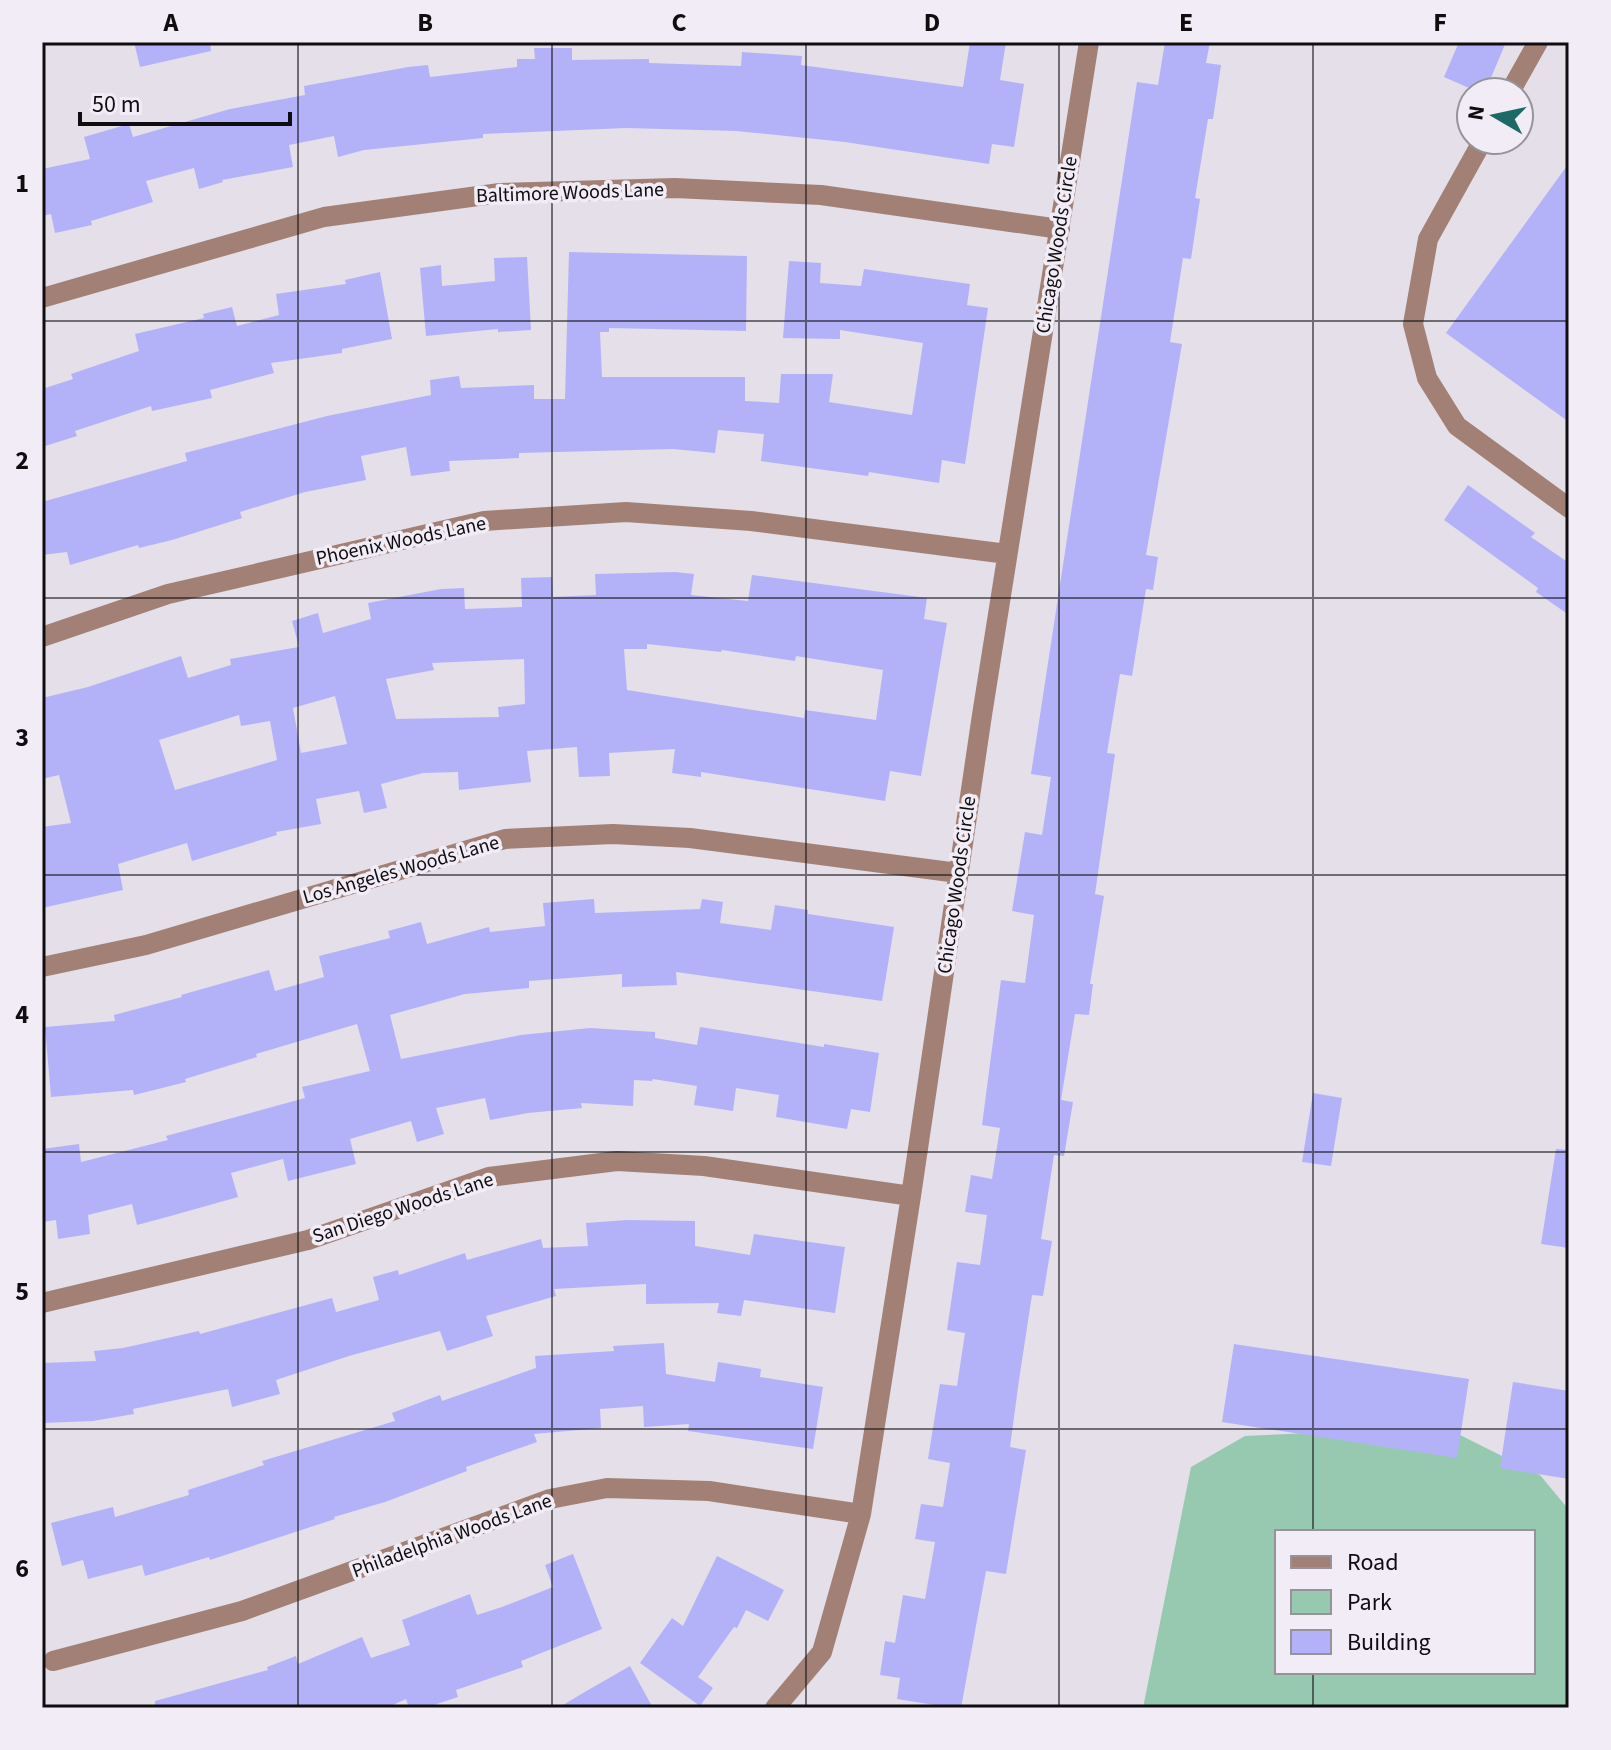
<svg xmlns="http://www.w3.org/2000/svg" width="1611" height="1750" font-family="'Source Sans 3',sans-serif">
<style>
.green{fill:#97c9b0;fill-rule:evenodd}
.building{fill:#b3b2f9;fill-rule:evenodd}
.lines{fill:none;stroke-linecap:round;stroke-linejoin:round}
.minor{stroke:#a28075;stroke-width:20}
.grid{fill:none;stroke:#0f0d10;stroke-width:2;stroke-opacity:0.55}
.labels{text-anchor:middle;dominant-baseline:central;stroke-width:7;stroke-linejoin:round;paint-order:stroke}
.street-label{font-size:20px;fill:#0f0d10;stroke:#f1ecf6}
.neatline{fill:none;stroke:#0f0d10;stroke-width:3}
.grid-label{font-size:26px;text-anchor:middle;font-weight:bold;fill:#0f0d10}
</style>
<rect width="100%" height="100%" fill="#e4dfe9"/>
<path class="green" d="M1444,1427L1540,1475L1569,1510V1708H1143L1191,1467L1245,1436ZM1277,1532H1533V1672H1277Z"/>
<path class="building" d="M134,42H210L211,51L140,67Z
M970,42H1006L1000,80L1024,84L1014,147L992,144L989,164L845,142L736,131L626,128L483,134V138L364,150L338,157L334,136L289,145L293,167L222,180L223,182L199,189L194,168L146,181L153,202L91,221L92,225L55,233L51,214L42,216V169L90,159L84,137L129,124L133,137L230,109L305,95L304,86L408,67L428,65L430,77L517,67V59H535L534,48H572V60L649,59V63L741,66L742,52L802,56L801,65L963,87Z
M1165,42H1210L1206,63L1221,65L1213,119H1208L1195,198L1200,199L1191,259L1183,258L1170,342L1182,344L1146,555L1158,557L1153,590L1146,589L1132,676L1120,674L1107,753L1115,754L1095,894L1104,896L1090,984H1093L1089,1015L1075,1014L1061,1100L1073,1102L1064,1156L1054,1155L1041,1239L1052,1241L1043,1296L1032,1295L1019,1380L1010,1447L1026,1450L1006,1574L986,1571L961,1708H953L897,1699L900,1678L880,1675L885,1641L895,1643L903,1595L925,1599L935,1542L915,1539L921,1504L943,1507L950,1463L928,1459L940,1384L957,1386L965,1333L947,1330L957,1262L980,1265L987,1215L965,1212L971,1175L992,1179L1000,1128L982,1125L1001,980L1025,983L1034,915L1012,911L1025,832L1042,835L1051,777L1031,774L1137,82L1158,85Z
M1459,42H1506L1485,92H1478L1444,77Z
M1569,163V422L1446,333Z
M569,252L747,256L746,331L609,328V332H600L602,377H745V401L779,403L781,374H833L829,402L912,415L923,343L840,330V339L783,338L789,261L821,263L820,283L861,286L864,269L970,284L967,305L988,308L965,464L942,460L939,483L869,472L868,476L761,461L764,434L718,430L715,453L673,449L519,453V458L449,461L450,471L411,476L406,447L361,456L366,480L305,492L240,512L242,518L172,540L139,548L138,545L70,565L67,552L42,555V502L187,461L185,453L327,416L431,395L430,380L459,376L461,388L534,385V399H565Z
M527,257L531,330L498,332V329L426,336L420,268L441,265L442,286L495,281L494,258Z
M380,272L392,339L342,349V353L271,363L274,373L210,390L212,398L152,411L151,406L75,431L77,436L42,447V389L73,379L71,374L139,351L135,334L204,318L203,314L232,307L237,326L279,315L276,294L346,284L345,280Z
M1468,485L1535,533L1531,537L1569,563V615L1536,592L1538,588L1444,520Z
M675,572L694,574L691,595L748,601L752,575L927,598L924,619L947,623L921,776L890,771L885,801L701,772V777L672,773L675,749L609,753L610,776L579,777L577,747L527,751L531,782L459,790L458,772L423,773L381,784L387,808L364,813L359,791L316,799L321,824L276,832L277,835L192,861L187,843L118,864L123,890L42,908V827L71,823L59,775L42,779V698L88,687L181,656L188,678L231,665L230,659L299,647L292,621L318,613L323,633L371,619L368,603L441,589L464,588L465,609L522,607L521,578L552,577L553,597L596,595L595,574ZM647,644L721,652L722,650L795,661L796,656L883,670L876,720L805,710L804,718L627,690L624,649H647ZM524,659L525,704L498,707L499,717L396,719L386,679L434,670L432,663ZM335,696L347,744L301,753L293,708ZM239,715L241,726L270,721L277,760L175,790L159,740Z
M594,899L595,913L700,909L702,899L723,902L720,923L771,930L775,905L808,910V914L894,927L882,1001L676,972L677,985L622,987V974L529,981V988L465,994L390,1015L401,1059L521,1035L590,1028L655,1032V1038L697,1045L700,1027L824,1047V1044L879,1053L870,1112L851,1109L847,1129L776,1117L779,1095L736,1088L733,1111L694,1105L697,1086L653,1079L652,1081L634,1080L633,1106L581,1103L582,1108L528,1113L490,1120L485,1098L436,1108L444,1134L417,1142L411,1121L350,1139L356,1164L288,1181L283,1159L231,1173L238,1197L167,1217L137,1225L132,1204L88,1215L90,1234L58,1239L56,1220L42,1222V1149L79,1144L81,1162L168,1140L166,1136L305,1098L302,1087L370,1071L357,1024L256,1054L257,1057L185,1079L186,1082L134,1095L133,1090L51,1097L45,1027L115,1021L114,1015L182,997L181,995L269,970L275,991L324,977L319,956L390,938L388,931L421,922L427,944L489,927L490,932L545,926L543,903Z
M1313,1093L1342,1098L1331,1166L1302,1162Z
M1556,1149L1569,1150V1248L1541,1244Z
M627,1220L695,1221V1246L750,1255L754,1234L845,1247L835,1313L744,1300L741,1316L717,1313L719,1303L646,1304V1284L554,1289L556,1296L486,1316L493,1336L447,1351L440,1331L349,1356L276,1380L280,1394L232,1407L228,1389L133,1409L134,1414L93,1421L42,1423V1363L96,1361L94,1351L123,1348L199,1331L200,1334L332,1298L336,1312L379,1300L373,1277L398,1270L399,1275L465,1253L467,1260L541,1239L543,1248L588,1246L586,1223Z
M664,1343L666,1374L715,1382L718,1362L761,1369L760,1377L823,1387L813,1449L688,1431L689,1424L644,1427L643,1406L600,1409L601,1428L534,1434L537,1442L466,1467L467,1471L385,1502L334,1517L335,1519L210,1560L209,1557L145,1576L142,1565L88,1579L83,1560L62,1566L51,1523L113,1507L115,1517L189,1495L188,1490L264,1465L262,1461L395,1421L392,1413L440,1395L442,1401L536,1368L535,1356L614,1351L613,1346Z
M1234,1344L1469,1379L1457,1458L1222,1422Z
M1513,1382L1569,1391V1479L1500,1468Z
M573,1554L602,1629L521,1661L523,1667L456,1690L458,1697L425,1708H409L406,1699L386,1708H155V1701L268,1670L267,1667L296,1656L298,1664L362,1637L371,1658L410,1645L402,1620L470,1594L477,1615L502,1607L553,1587L545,1565Z
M717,1556L784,1590L768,1621L746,1610L737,1628L734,1627L698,1677L713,1688L700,1706L640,1663L672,1618L683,1626Z
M630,1666L653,1708H558L583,1693Z"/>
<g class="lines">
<path class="minor" d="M1510,92L1538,42
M1483,140L1428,239L1413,324L1427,378L1457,426L1569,508
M42,298L324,217L500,193L675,188L821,195L1060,229
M42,637L168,594L484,521L626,512L751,521L1007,554
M42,967L146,945L505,839L613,834L690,838L958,873
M42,1303L308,1240L489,1177L617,1161L704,1166L911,1196
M53,1661L242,1611L550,1499L607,1488L709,1491L861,1514
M775,1708L822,1652L861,1514L911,1196L982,715L1089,42"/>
</g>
<path class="grid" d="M298,42V1708M552,42V1708M806,42V1708M1059,42V1708M1313,42V1532M42,321H1569M42,598H1569M42,875H1569M42,1152H1569M42,1429H1569M1313,1672V1708"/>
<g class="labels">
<g class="street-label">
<text transform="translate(570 193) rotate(-2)">Baltimore Woods Lane</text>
<text transform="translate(1057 245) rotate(-81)">Chicago Woods Circle</text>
<text transform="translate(401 541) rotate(-12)">Phoenix Woods Lane</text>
<text transform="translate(401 870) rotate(-16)">Los Angeles Woods Lane</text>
<text transform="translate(957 885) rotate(-82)">Chicago Woods Circle</text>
<text transform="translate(403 1208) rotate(-18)">San Diego Woods Lane</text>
<text transform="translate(452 1536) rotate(-20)">Philadelphia Woods Lane</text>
</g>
</g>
<rect width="1611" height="1750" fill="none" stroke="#f1ecf6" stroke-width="88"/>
<rect x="1275" y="1530" width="260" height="144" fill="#f1ecf6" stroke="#97939a" stroke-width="2"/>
<rect x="1291" y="1556" width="40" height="12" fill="#a28075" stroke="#97939a" stroke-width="2"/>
<text x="1347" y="1570" font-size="24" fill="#0f0d10">Road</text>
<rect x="1291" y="1590" width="40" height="24" fill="#97c9b0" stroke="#97939a" stroke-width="2"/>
<text x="1347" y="1610" font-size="24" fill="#0f0d10">Park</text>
<rect x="1291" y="1630" width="40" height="24" fill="#b3b2f9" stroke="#97939a" stroke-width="2"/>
<text x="1347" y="1650" font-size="24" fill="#0f0d10">Building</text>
<g transform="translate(1495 116) rotate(279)"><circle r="38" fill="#f1ecf6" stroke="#97939a" stroke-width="2"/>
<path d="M0-6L14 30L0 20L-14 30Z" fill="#1d6965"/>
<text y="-12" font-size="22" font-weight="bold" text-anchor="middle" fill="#0f0d10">N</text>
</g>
<path d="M80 112v12h210v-12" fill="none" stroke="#0f0d10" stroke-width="4"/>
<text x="92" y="112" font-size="24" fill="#0f0d10" stroke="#f1ecf6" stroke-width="6" paint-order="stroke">50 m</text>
<rect x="44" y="44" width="1523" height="1662" class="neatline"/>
<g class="grid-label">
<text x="171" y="31">A</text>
<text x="425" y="31">B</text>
<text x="679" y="31">C</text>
<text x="932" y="31">D</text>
<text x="1186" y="31">E</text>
<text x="1440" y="31">F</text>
<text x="22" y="192">1</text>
<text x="22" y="469">2</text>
<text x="22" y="746">3</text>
<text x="22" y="1023">4</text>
<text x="22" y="1300">5</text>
<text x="22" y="1577">6</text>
</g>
</svg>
